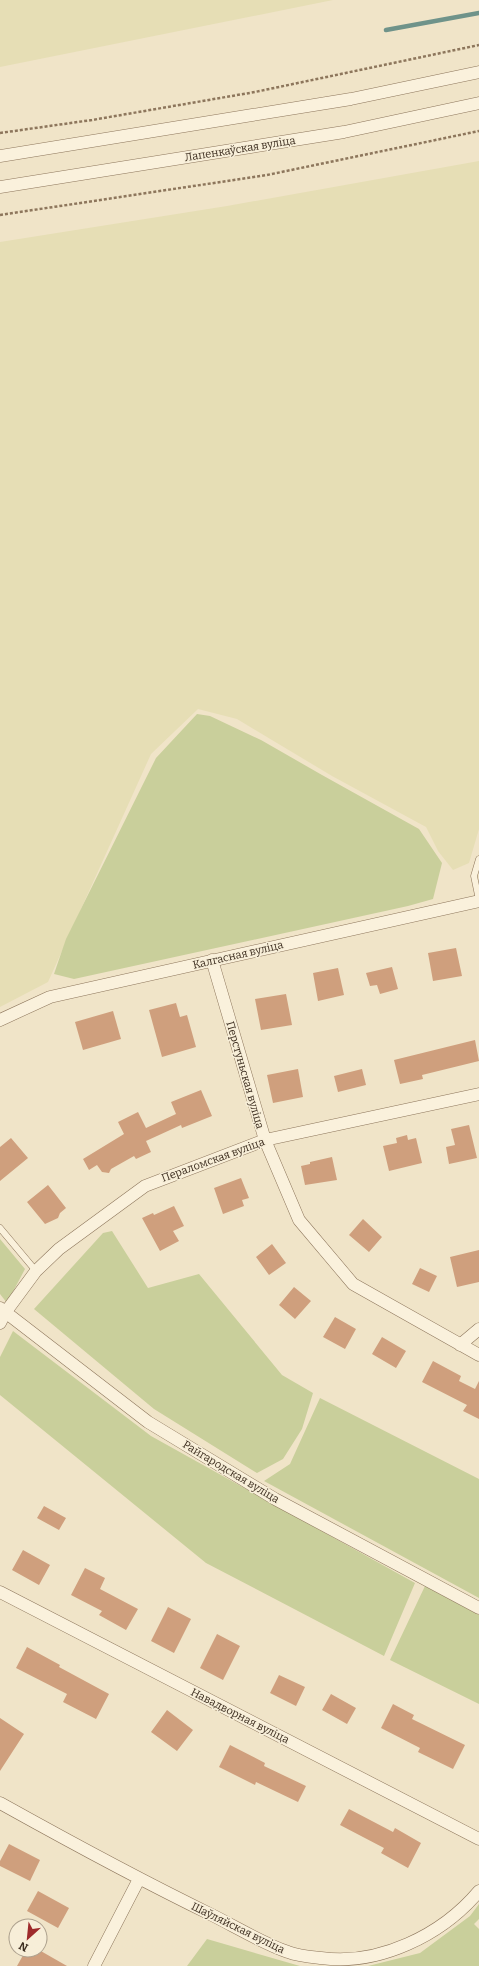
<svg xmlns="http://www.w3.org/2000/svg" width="479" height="1966" font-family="Bitter,serif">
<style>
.farmland{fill:#e6deb5}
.green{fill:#c9cf9b}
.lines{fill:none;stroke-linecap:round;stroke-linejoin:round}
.stream{stroke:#6f938a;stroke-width:4.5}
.building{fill:#cf9f7d}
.lane-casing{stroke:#8d765c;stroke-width:7}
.street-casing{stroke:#8d765c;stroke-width:13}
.path{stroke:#8d765c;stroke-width:2.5;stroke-dasharray:3 2;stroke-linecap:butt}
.lane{stroke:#faf1dc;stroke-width:6}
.street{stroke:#faf1dc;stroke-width:12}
.labels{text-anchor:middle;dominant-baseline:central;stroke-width:3;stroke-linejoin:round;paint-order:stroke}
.street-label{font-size:11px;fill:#3d2e20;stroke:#f7eed8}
</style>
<rect width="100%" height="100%" fill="#f0e4c8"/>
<path class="farmland" d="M0,0H333L0,67Z
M479,161V829L469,863L453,870L438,851L426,827L332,776L237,719L198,709L151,754L48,982L0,1007V242L227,206Z"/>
<path class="green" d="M197,714L210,716L261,740L322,775L419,829L442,863L433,899L408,906L74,979L54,974L66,939L156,758Z
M112,1231L148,1288L199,1274L282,1375L313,1393L302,1429L283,1459L257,1473L154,1409L34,1309L103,1233Z
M0,1239L25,1269L7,1303L0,1294Z
M13,1331L151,1436L415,1583L384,1656L206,1563L0,1395V1357Z
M320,1398L479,1479V1598L264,1481L290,1464Z
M425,1586L479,1615V1704L390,1660Z
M479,1904V1919L474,1924L479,1929V1966H368L420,1953L470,1916Z
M207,1939L300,1966H187Z"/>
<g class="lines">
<path class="stream" d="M386,30L479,13"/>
</g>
<path class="building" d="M456,948L462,976L433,981L428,953Z
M392,967L398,989L380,994L377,985L370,986L366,973Z
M338,968L344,995L318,1001L313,973Z
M286,994L292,1025L261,1030L255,999Z
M176,1003L180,1017L187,1015L196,1047L162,1057L149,1010Z
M113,1011L121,1039L83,1050L75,1022Z
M475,1040L479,1061L422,1075L423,1079L400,1084L394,1060Z
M298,1069L303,1097L273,1103L267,1075Z
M362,1069L366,1085L338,1092L334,1076Z
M201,1090L212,1116L182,1128L181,1125L146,1141L151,1152L136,1159L134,1156L111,1169L109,1173L102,1172L97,1165L89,1170L83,1159L124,1134L118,1122L138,1112L146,1128L176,1114L171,1102Z
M469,1125L477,1158L449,1164L446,1147L455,1145L451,1129Z
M407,1135L408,1140L416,1138L422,1163L389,1171L383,1146L397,1143L396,1138Z
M11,1138L28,1158L0,1181V1147Z
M332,1157L337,1180L305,1185L301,1166L310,1164V1162Z
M241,1178L249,1198L242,1200L244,1206L223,1214L214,1188Z
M48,1185L66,1208L60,1213L58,1218L45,1224L27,1202Z
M174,1206L184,1226L173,1231L179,1241L160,1251L142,1218L153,1213L154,1215Z
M363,1219L382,1237L369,1252L349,1235Z
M272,1244L286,1263L269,1275L256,1257Z
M479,1250V1282L457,1287L450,1257Z
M420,1268L437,1276L429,1292L412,1284Z
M294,1287L311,1301L295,1319L279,1305Z
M335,1317L356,1329L345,1349L323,1337Z
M382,1337L406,1351L396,1368L372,1354Z
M433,1361L461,1376L459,1381L475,1389L479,1381V1419L463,1411L467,1405L422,1382Z
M44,1506L66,1518L59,1530L37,1518Z
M23,1550L50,1565L39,1585L12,1570Z
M85,1568L105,1578L100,1589L138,1609L126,1630L99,1615L102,1611L71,1595Z
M168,1607L191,1619L174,1653L151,1641Z
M217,1634L240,1646L223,1680L200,1668Z
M27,1647L60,1665L59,1667L109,1694L96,1719L63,1702L67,1694L16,1668Z
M279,1675L305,1687L296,1706L270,1693Z
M331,1694L356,1708L347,1724L322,1710Z
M393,1704L414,1715L412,1719L465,1745L453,1769L418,1752L420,1748L381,1728Z
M167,1710L193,1730L177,1751L151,1732Z
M0,1718L24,1734L0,1771Z
M230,1745L265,1763L264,1766L306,1786L298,1802L256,1782L255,1785L219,1767Z
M349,1809L393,1832L395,1828L421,1843L408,1868L381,1853L384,1848L340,1825Z
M9,1844L40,1860L30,1881L0,1866V1861Z
M38,1891L69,1908L58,1928L27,1911Z
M26,1950H39L67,1966H17Z"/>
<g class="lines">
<g class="lane-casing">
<path id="lane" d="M479,859L474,876L479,900
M0,1228L36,1271"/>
</g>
<g class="street-casing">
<path id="street" d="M0,156L351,99L479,72
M0,187L344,132L479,103
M212,960L265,1140L299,1220L353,1284L479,1355
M0,1020L50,997L479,901
M0,1308L148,1422L275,1499L479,1608
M0,1323L5,1313L36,1271L59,1249L145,1186L265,1140L479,1094
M460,1345L479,1329
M0,1592L479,1839
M0,1803C70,1842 140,1880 212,1915C236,1927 264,1944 288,1952C298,1956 311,1957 321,1958C379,1966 442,1935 479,1891
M94,1966L139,1879"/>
</g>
<path class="path" d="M0,133L92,120L255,92L479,45
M0,215L267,175L479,131"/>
<use href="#lane" class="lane"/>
<use href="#street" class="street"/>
</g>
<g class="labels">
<g class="street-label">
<text transform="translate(240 149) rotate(-9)">Лапенкаўская вуліца</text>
<text transform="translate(238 955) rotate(-13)">Калгасная вуліца</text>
<text transform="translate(245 1075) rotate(74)">Перстуньская вуліца</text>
<text transform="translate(213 1160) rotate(-20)">Пераломская вуліца</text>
<text transform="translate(231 1472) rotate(31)">Райгародская вуліца</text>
<text transform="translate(240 1716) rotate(27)">Навадворная вуліца</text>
<text transform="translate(238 1928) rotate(26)">Шаўляйская вуліца</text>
</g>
</g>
<g transform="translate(28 1938) rotate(207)"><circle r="19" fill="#f7eed8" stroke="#ada18e"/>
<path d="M0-3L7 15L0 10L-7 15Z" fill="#9e2a2b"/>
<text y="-6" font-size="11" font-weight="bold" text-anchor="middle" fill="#3d2e20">N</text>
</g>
</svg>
